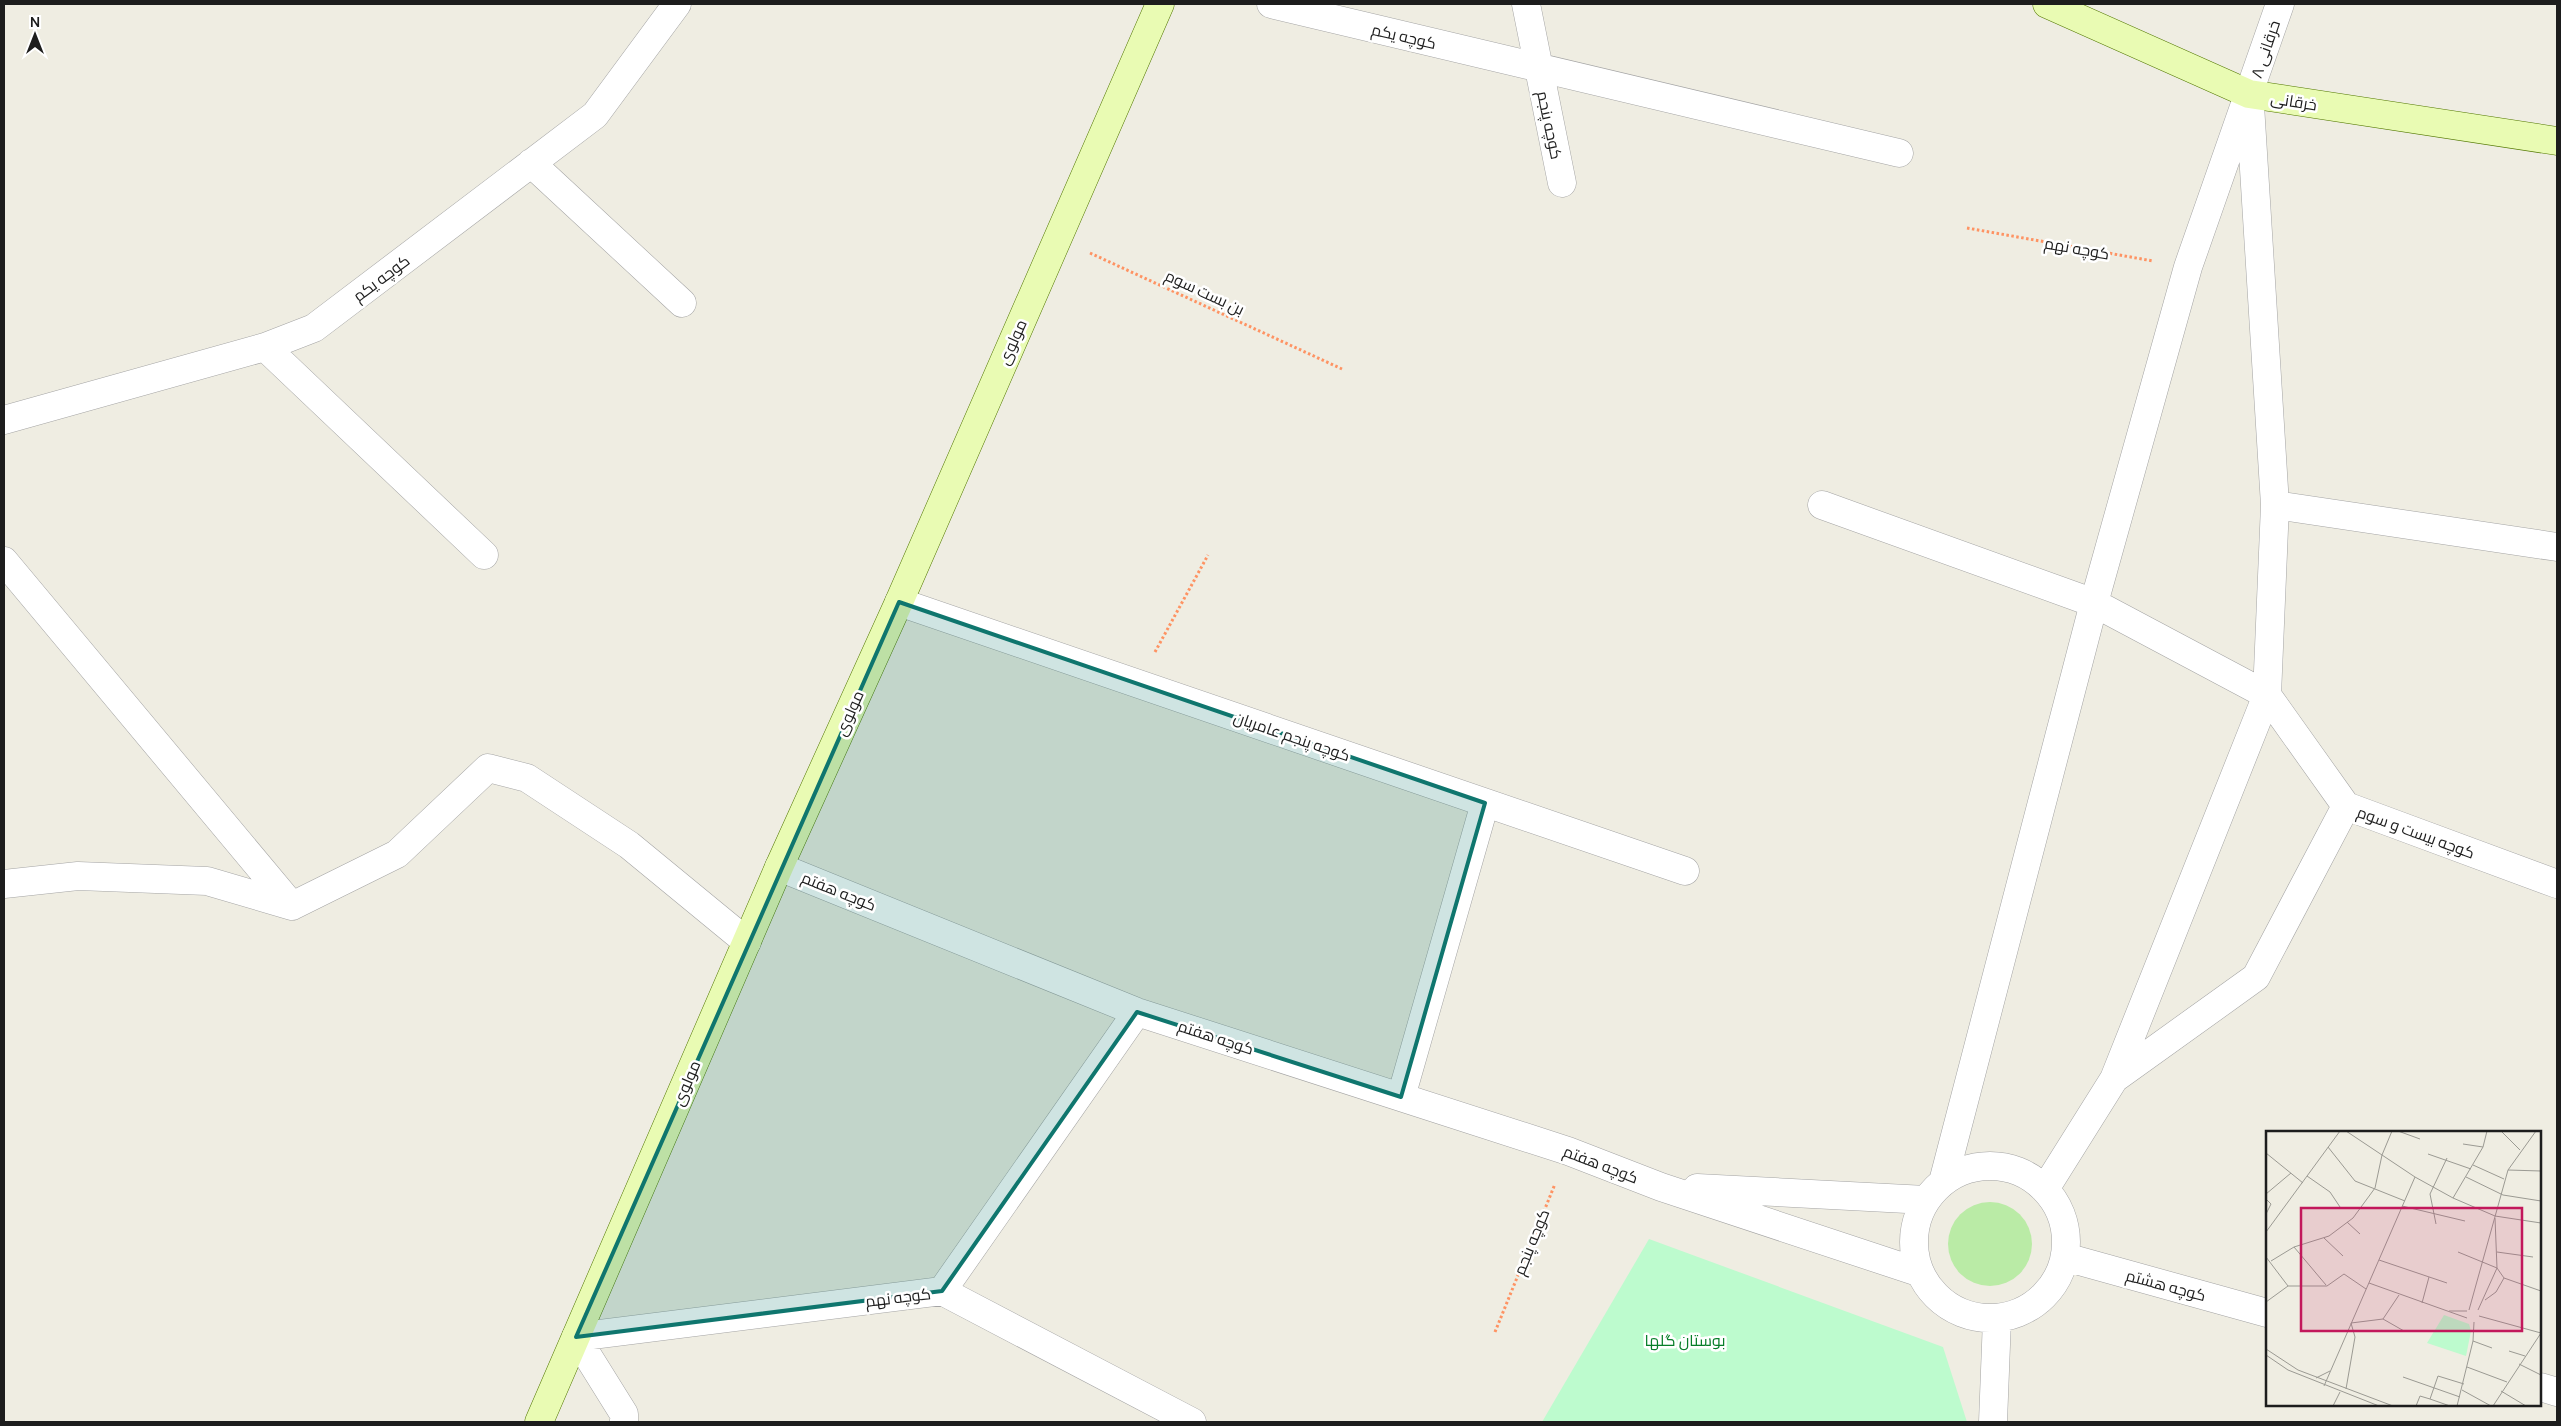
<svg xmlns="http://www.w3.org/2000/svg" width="2561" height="1426" font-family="Manrope,Cairo,sans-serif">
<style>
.grass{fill:#baeba6}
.park{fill:#bdfbce}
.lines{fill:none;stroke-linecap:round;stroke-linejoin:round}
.street-casing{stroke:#a4a4a4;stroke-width:29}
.secondary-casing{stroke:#527701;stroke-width:29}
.path{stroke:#fe9363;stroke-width:3;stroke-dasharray:2.5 2.5;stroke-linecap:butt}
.street{stroke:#fff;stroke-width:28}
.secondary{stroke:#e9fbb3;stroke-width:28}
.marked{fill:#0f766e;fill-opacity:0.2;stroke:#0f766e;stroke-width:4;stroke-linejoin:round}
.labels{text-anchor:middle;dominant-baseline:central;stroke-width:5;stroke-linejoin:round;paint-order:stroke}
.street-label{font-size:16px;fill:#1d1d1d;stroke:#fff}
.park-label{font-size:16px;fill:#077e29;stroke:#fff}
.inset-road{fill:none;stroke:#9b9a93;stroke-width:1}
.view{fill:#c2185b;fill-opacity:0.15;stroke:#c2185b;stroke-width:2.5}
.inset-edge{fill:none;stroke:#1d1d1d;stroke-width:2.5}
</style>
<rect width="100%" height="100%" fill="#efede2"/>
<path class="grass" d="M1948 1244a42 42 0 1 1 84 0a42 42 0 1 1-84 0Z"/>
<path class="park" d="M1649,1239L1943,1347L1967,1422H1542Z"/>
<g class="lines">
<g class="street-casing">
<path id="street" d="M1271,4L1899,153
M1526,4L1562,183
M531,163L682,303
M265,347L484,555
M4,420L265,347L314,328L595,115L677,4
M1822,505L2094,603L2267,695L2346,806L2557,884
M2275,505L2557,547
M4,561L292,906
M899,602L1685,871
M779,867L1137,1012L1568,1151L1661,1187L1918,1272
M4,884L78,876L207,881L292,906L397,854L488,768L527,778L629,845L747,942
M2114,1079L2256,977L2346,806
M1401,1097L1485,803
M1914 1242a76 76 0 1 1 152 0a76 76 0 1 1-152 0Z
M1943,1182L2094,603L2188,267L2280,4
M1697,1188L1926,1200
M2045,1189L2114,1079L2267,695L2275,505L2250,105
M2065,1257L2267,1313
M942,1291L1192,1422
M2540,1387L2557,1392
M624,1422V1414L576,1337L942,1291L1137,1012
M1993,1422L1997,1319"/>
</g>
<g class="secondary-casing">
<path id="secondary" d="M2047,4L2249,94L2557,141
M539,1422L779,867L899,602L1160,4"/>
</g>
<path class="path" d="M1967,228L2153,261
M1090,253L1342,369
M1155,652L1208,555
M1495,1332L1555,1184"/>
<use href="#street" class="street"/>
<use href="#secondary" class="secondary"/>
</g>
<path class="marked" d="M899,602L1485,803L1401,1097L1137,1012L942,1291L576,1337Z"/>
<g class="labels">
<g class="street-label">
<text transform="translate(1404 36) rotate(13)">کوچه یکم</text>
<text transform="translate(2265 49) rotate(-71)">خرقانی ۸</text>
<text transform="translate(2294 101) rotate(9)">خرقانی</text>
<text transform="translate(1550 125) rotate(78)">کوچه پنجم</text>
<text transform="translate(2077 248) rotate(10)">کوچه نهم</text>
<text transform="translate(381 278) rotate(-37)">کوچه یکم</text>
<text transform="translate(1205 292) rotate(25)">بن بست سوم</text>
<text transform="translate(1012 342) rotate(-66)">مولوی</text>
<text transform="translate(849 713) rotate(-66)">مولوی</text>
<text transform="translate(1292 736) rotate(19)">کوچه پنجم عامریان</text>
<text transform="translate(2416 832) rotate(20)">کوچه بیست و سوم</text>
<text transform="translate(839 891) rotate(22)">کوچه هفتم</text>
<text transform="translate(1216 1037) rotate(18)">کوچه هفتم</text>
<text transform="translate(686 1083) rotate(-67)">مولوی</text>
<text transform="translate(1601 1164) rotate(21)">کوچه هفتم</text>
<text transform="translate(1531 1242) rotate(-68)">کوچه پنجم</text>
<text transform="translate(2166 1285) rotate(15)">کوچه هشتم</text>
<text transform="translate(898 1297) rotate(-7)">کوچه نهم</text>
</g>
<g class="park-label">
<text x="1685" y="1340">بوستان گلها</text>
</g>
</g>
<g transform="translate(2266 1131)">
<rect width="275" height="275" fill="#efede2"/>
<path d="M178,184L203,193L205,200L200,225L161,212Z" fill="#bdfbce"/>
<path class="inset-road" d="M80,0L149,46L187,67L229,85L275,92M132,0L154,8M235,0L254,19M197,13L217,16M62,16L89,50L139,70M0,22L37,52M162,23L205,38M207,34L238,48M242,39L275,40M41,45L64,61L74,76M200,46L237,64L275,70M0,63L25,42M187,67L217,16L221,0M0,68L5,73L0,83M136,75L199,90M81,91L94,103M170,93L164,63L181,27M0,101L74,0M58,107L77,125M28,116L60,154M192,121L231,137L238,147L275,160M231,121L267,126M0,126L22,155M113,129L181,152M5,130L28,116L63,105L87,87L109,57L116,24L126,0M103,152L201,187M219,169L230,161L238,147M0,171L22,155H61L78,143L100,158M156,172L163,146M203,179L242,39L270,0M212,179L231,137L229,87M183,180H201M213,185L275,202M117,188L138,200M207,210L226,217M0,218L32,239L127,275M243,220L259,225M0,224L22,239L113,275M253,233L275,244M201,236L241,251M137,246L194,266M50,247L64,240M58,255L149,46M80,258L89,206L85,192L117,188L133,164M196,259L225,275M235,260L260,275M164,268L184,275M67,275L74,261M150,275L154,265L164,268L172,245L198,253M191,275L207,210L208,191M227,275L275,202"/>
<path class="view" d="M35,77H256V200H35Z"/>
<rect width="275" height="275" class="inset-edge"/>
</g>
<rect width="2561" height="1426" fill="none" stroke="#1d1d1d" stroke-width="10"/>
<g transform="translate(35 35)" stroke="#ffffff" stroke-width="4" paint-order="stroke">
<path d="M0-4L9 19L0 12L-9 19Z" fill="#1d1d1d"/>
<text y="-8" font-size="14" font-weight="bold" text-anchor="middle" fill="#1d1d1d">N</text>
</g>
</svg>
